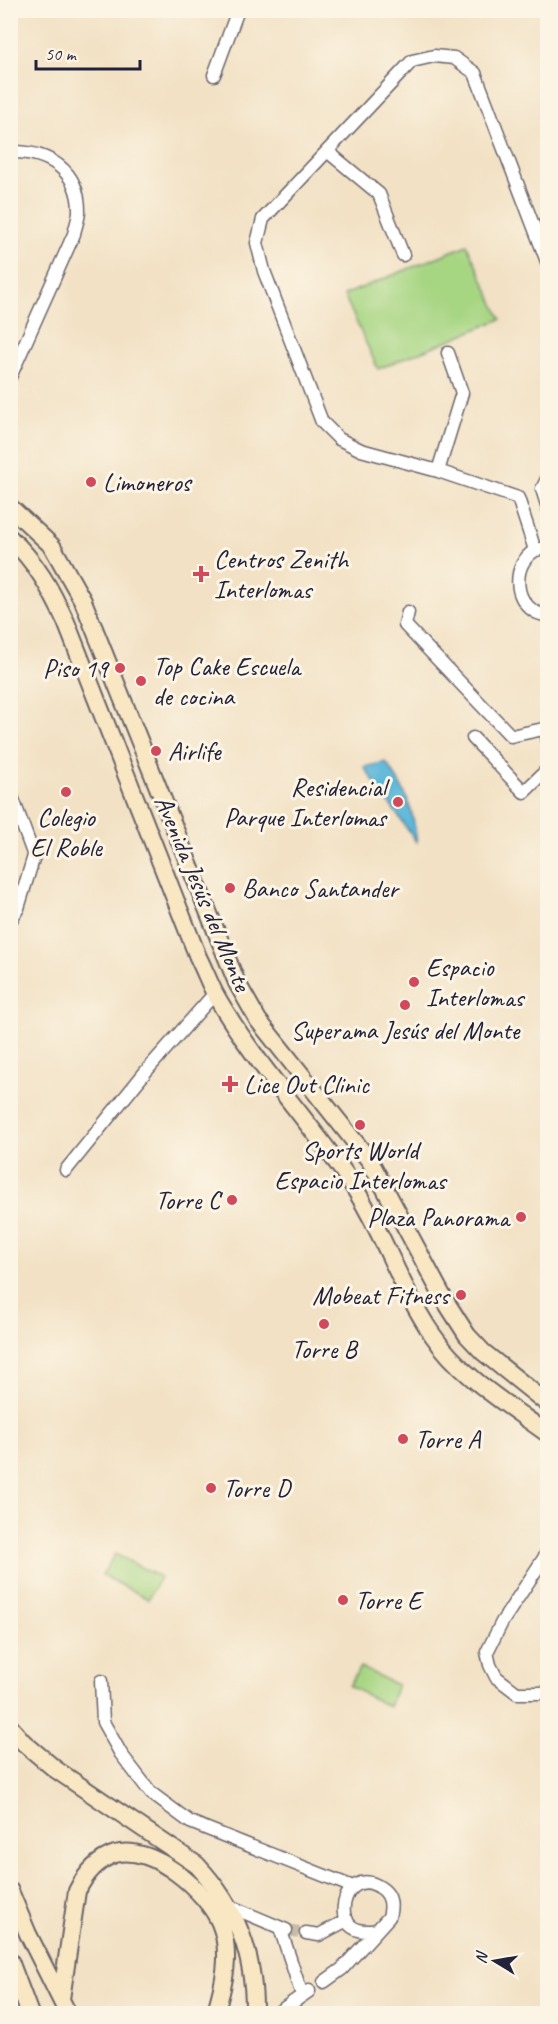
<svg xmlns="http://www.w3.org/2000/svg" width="558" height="2024" font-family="Caveat,sans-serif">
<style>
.green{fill:#a7d683;stroke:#647c5f;stroke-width:1.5}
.water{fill:#5bb7d9;stroke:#3e6c8a;stroke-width:1.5}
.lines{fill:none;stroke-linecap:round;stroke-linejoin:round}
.street-tunnel{stroke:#c8bba9;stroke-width:12;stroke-dasharray:12 6;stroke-linecap:butt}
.street-casing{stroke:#6b656b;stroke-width:15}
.secondary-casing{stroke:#6b656b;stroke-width:20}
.street{stroke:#fff;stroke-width:12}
.secondary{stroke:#f9e7c3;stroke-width:16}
.poi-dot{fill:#d1495b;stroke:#fcf5e5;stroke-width:2}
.labels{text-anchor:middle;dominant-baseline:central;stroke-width:6;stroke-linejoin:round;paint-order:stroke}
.poi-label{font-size:26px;fill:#22223b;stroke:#fcf5e5;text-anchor:start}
.street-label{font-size:26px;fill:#22223b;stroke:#fcf5e5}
</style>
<rect width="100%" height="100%" fill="#fcf5e5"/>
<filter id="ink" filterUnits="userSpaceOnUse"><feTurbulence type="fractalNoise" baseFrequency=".0167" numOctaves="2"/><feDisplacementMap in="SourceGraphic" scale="12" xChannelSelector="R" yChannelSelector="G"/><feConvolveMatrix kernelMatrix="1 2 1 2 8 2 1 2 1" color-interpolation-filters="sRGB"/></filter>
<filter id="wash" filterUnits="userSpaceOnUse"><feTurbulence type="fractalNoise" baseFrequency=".008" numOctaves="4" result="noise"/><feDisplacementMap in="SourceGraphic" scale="24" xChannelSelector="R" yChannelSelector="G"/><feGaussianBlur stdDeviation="1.35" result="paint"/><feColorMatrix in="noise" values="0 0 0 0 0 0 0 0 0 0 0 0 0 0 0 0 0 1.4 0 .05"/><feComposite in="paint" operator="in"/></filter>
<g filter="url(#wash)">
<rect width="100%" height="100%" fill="#f2e1c4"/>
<path class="green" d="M467,245L501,319L378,369L344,295Z
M115,1554L160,1577L148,1599L102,1575Z
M360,1667L397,1685L389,1707L349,1686Z"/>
<path class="water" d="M386,762C406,791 413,807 417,843L364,767Z"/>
</g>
<g filter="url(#ink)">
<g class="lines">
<path class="street-tunnel" d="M287,1930L306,1933"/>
<g class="street-casing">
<path id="street" d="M214,75L238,10
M327,151L379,194L403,255
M10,152C48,151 79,170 79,211C79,219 75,227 74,234L10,377
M438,471L462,393L448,353
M548,477L542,489L548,508
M548,548C543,549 537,549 534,551C513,565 513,598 534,611C537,614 543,614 548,616
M535,550L518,498L438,471L361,450L339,439L322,422L264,271L257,243L263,219L398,76L412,61L434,56L454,58L475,73L548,264
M408,612L405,625L511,736L548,728
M546,728L548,742
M473,738L524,792L548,769
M10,791L34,856L18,908L10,921
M66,1170L147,1070L215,993
M548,1550L544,1558L502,1622L487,1652L490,1665L496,1677L517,1693H548
M101,1681L103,1722L121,1754L151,1793L190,1822L353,1887
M229,1906L286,1930
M280,1928L302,1995
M306,1933L319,1935L347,1920
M324,1982L342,1969L389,1917C392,1906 392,1895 381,1888C343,1861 323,1941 376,1930
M276,2014L309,1991"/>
</g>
<g class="secondary-casing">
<path id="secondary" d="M10,507L52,546L83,601L222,946L237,983L258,1020L370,1161L444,1299L467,1335L483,1352L548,1404
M10,538C37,563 51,590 66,622L198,957C204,969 209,982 215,994C252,1060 305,1116 348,1178C381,1227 399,1285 432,1334C461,1377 507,1404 548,1434
M10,1727L24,1743L55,1769L197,1865C237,1908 255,1955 254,2014
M10,1891L28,1934L68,2014
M10,1961L30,2014
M61,1999L77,1891C85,1875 97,1860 115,1854C152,1843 207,1892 220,1923C232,1952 224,1985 215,2014"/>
</g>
<use href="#street" class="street"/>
<use href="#secondary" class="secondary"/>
</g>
</g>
<g class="poi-dot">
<circle cx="91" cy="482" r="6"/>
<path d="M198 565h6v6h6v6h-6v6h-6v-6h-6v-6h6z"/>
<circle cx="120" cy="668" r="6"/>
<circle cx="141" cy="681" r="6"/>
<circle cx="156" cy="751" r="6"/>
<circle cx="66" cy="792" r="6"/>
<circle cx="398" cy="802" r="6"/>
<circle cx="230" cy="888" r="6"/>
<circle cx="414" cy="982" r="6"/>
<circle cx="405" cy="1005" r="6"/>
<path d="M227 1075h6v6h6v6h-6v6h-6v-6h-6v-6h6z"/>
<circle cx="360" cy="1125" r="6"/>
<circle cx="232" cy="1200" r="6"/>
<circle cx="521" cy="1217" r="6"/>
<circle cx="461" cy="1295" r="6"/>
<circle cx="324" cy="1324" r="6"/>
<circle cx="403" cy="1439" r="6"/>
<circle cx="211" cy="1488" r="6"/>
<circle cx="343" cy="1600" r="6"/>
</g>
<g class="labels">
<g class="poi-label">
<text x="103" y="482">Limoneros</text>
<text x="214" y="559">Centros Zenith<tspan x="214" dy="30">Interlomas</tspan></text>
<text x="153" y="666">Top Cake Escuela<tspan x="153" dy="30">de cocina</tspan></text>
<text x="108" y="668" text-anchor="end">Piso 19</text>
<text x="168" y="751">Airlife</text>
<text x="386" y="787" text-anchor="end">Residencial<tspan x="386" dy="30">Parque Interlomas</tspan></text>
<text x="66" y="817" text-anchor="middle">Colegio<tspan x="66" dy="30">El Roble</tspan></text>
<text x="242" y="888">Banco Santander</text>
<text x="426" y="967">Espacio<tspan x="426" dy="30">Interlomas</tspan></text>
<text x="405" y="1030" text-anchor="middle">Superama Jesús del Monte</text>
<text x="244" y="1084">Lice Out Clinic</text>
<text x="360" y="1150" text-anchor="middle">Sports World<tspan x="360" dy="30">Espacio Interlomas</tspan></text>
<text x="220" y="1200" text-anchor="end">Torre C</text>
<text x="509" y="1217" text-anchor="end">Plaza Panorama</text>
<text x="449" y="1295" text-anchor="end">Mobeat Fitness</text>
<text x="324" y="1349" text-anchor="middle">Torre B</text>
<text x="415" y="1439">Torre A</text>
<text x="223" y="1488">Torre D</text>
<text x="355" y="1600">Torre E</text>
</g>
<g class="street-label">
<text transform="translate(203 893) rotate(67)">Avenida Jesús del Monte</text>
</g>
</g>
<rect width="558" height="2024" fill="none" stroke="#fcf5e5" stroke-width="36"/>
<g transform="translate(495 1961) rotate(281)" stroke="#fcf5e5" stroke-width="4.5" paint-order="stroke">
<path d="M0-4.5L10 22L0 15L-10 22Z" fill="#22223b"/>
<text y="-9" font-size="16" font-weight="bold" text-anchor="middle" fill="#22223b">N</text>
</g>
<path d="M36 60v9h104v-9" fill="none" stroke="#22223b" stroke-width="3"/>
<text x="45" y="60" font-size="18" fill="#22223b" stroke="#fcf5e5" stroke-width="4.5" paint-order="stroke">50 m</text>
</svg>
